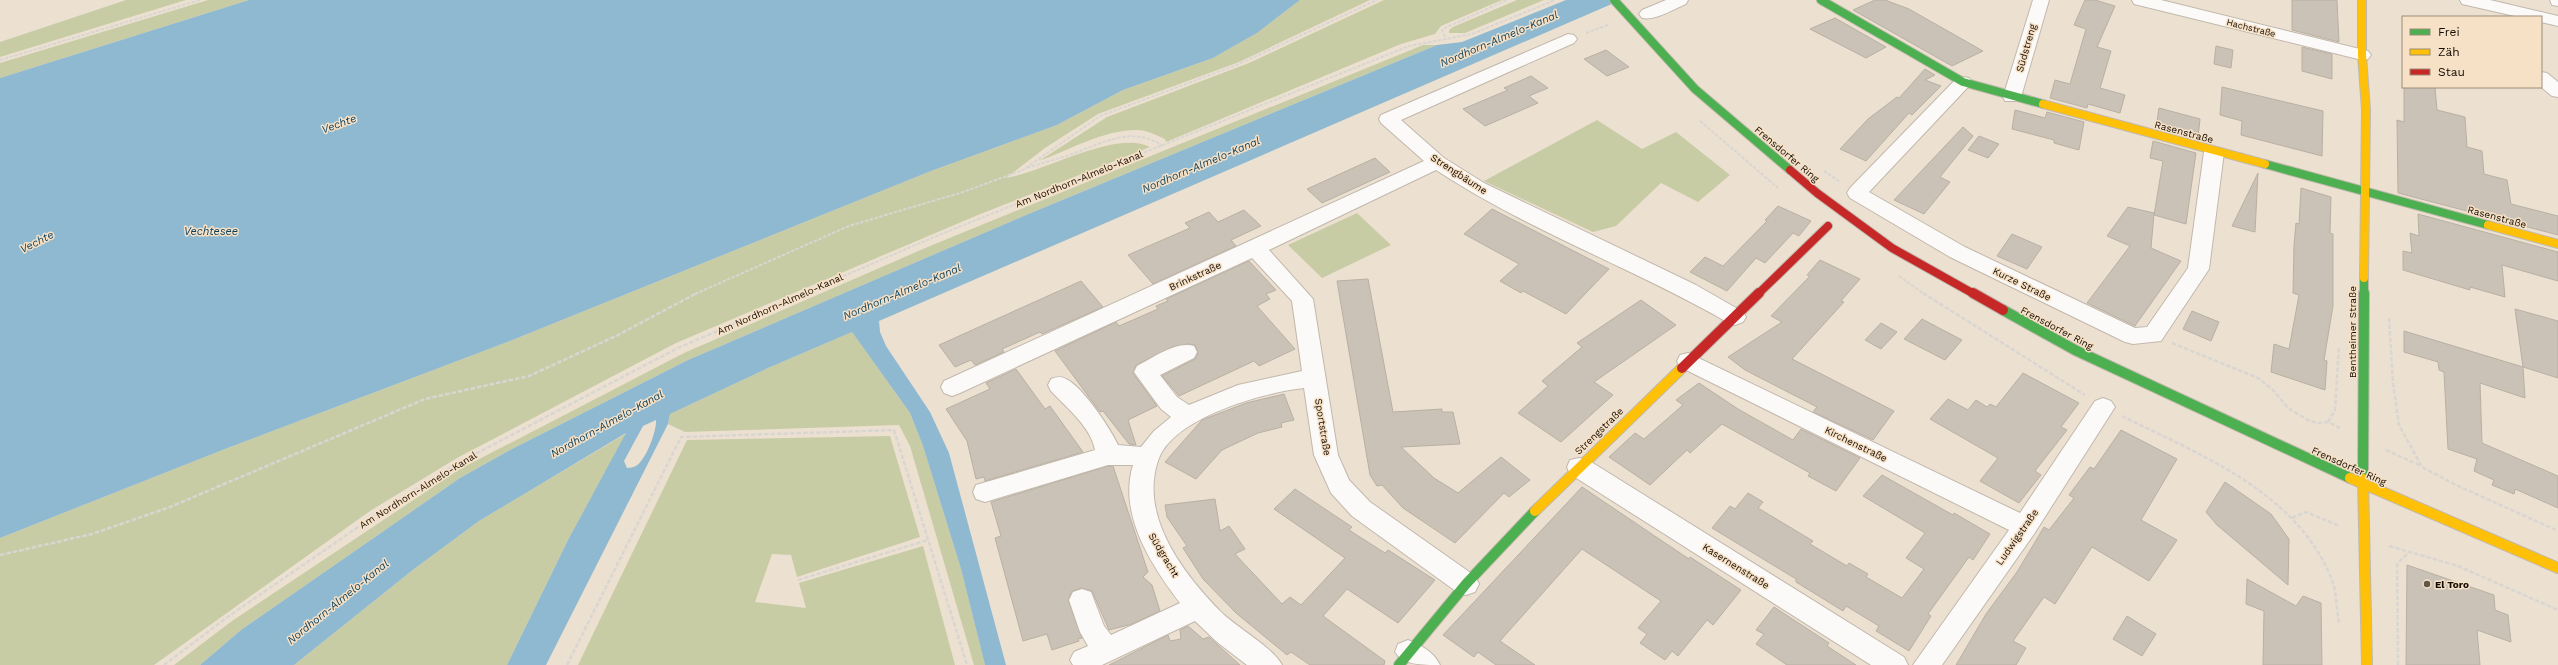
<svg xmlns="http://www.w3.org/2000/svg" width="2558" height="665" font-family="'Work Sans',sans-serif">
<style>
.green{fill:#c8cca5}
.water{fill:#8eb9d1;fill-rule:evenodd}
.building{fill:#cac2b6;stroke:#b9b0a4}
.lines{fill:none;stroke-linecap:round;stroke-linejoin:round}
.street-casing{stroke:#c1b8ac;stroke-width:2}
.fast-far1-casing{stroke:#c1b8ac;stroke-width:10}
.fast-casing{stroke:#c1b8ac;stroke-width:12}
.slow-far1-casing{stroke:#c1b8ac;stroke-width:10}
.slow-casing{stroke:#c1b8ac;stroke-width:12}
.jam-far1-casing{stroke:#c1b8ac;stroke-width:10}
.jam-casing{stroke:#c1b8ac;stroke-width:12}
.path-far1{stroke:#d9d6d2;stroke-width:2;stroke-dasharray:3.5 1.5;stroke-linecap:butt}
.path{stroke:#d9d6d2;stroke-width:2.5;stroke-dasharray:4.5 2;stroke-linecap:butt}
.street{fill:#fcfaf8;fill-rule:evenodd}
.fast-far1{stroke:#4caf50;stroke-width:8}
.fast{stroke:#4caf50;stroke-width:10}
.slow-far1{stroke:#ffc107;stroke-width:8}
.slow{stroke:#ffc107;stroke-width:10}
.jam-far1{stroke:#c62828;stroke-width:8}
.jam{stroke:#c62828;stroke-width:10}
.poi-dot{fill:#60574c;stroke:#f7e1c6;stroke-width:1.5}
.labels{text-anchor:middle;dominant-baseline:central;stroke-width:3;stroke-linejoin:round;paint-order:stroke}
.far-street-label{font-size:9px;fill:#140d05;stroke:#f7e1c6}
.street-label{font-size:10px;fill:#140d05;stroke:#f7e1c6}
.poi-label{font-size:10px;font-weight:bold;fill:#140d05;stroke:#f7e1c6;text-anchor:start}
.water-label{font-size:11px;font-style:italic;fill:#073e5b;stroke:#f7e1c6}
</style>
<rect width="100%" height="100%" fill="#ece0d1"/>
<path class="green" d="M126,0H186L0,57V42Z
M208,0H249L0,78V63Z
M1300,0H1370L1239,62L1098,114L1045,148L1006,178C1043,172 1117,129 1150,147L978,215L676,343L457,458L370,511L154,665H0V538L225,449L510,341L931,171L1057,125L1123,90L1213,58L1257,33Z
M1384,0H1502L1441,26L1435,34L1401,44L1166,142L1165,139C1156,135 1147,130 1136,130C1103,130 1070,150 1039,161L1107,117L1249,63Z
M1517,0H1544L1465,33H1449V30L1453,27Z
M1423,45H1437L1026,215L688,360L510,450L460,478L241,630L200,665H174L232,621L460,469L684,353L930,246Z
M1597,120L1642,149L1676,132L1730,175L1698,202L1661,183L1616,226L1593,232L1484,181Z
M1357,213L1391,245L1322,278L1288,245Z
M852,332L910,413L923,446L961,569L985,665H974L910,446L899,425L685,432L668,424L670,414L768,368Z
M627,433L568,540L507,665H294L414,569L479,521Z
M890,436L920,537L797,577L791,555L772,554L755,602L806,608L799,583L923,546L955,665H578L687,440Z"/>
<path class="water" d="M249,0H1300L1257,33L1213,58L1123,90L1057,125L931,171L510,341L225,449L0,538V78Z
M1566,0H1621L879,321L880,332L886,346L930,412L949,453L1006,665H985L961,569L923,446L910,413L852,332L768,368L670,414L668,424L546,665H507L568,540L626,433L479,521L414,569L294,665H200L241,630L460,478L510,450L688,360L1026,215L1437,45L1462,42ZM656,420C657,430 646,460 636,466C634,467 630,468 627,468L624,461L643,426Z"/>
<path class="building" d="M1875,0H1885L1909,9L1983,51L1952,66L1853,10Z
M2085,0H2095L2115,6L2097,47L2111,51L2100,88L2125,95L2120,113L2088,104L2087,108L2050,98L2055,80L2070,84L2086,29L2074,25Z
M2292,0H2337L2339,42L2292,30Z
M1835,18L1886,47L1866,58L1810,29Z
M2216,46L2233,50L2231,68L2214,64Z
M2302,47L2332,54V79L2302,71Z
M1606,50L1629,67L1607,76L1584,59Z
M1925,69L1935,75L1925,80L1941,86L1912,115L1909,113L1866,161L1840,149L1868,119L1897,97L1899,98Z
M1531,76L1548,88L1529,96L1538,103L1485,126L1463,109L1508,90L1504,88Z
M2222,87L2323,111L2322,156L2241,135L2242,121L2220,115Z
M2404,87H2435L2437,110L2465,117L2467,147L2482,151L2484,174L2507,180L2511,204L2558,216V235L2398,193L2397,120L2404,122Z
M2159,108L2200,119L2198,138L2156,127Z
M2015,110L2045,118L2047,112L2084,122L2079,150L2054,143V140L2012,129Z
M1963,127L1973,136L1940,177L1950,182L1924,214L1894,200Z
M1979,136L1999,144L1988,158L1968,150Z
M2153,141L2196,153L2186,224L2154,215L2163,161L2150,158Z
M1375,158L1390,172L1322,203L1307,189Z
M2258,173L2255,232L2232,226Z
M2301,188L2331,197L2330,233L2333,234V306L2324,360L2327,361L2325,390L2271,372L2274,344L2289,349L2299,295L2293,293L2294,245L2296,223L2299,224Z
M1778,206L1811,221L1799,236L1793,233L1765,263L1756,258L1727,291L1690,272L1705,257L1723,266L1767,221L1765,220Z
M2128,207L2154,213L2151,248L2181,261L2135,326L2087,303L2130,246L2107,236Z
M1492,209L1568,248L1609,269L1566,314L1523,291L1521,293L1500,281L1519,264L1464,234Z
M1244,210L1261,226L1231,240L1236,246L1153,284L1128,255L1190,228L1185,223L1209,212L1218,222Z
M2418,214L2558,252V281L2502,265L2505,297L2470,287V290L2403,270V251L2412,253L2410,233L2419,236Z
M2012,234L2042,247L2027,269L1997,256Z
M1820,260L1860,279L1841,301L1844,302L1792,359L1894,411L1873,440L1813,412L1817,407L1745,370L1728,357L1782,322L1771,316L1810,276L1807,275Z
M1249,261L1276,290L1266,294L1270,299L1257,306L1295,349L1259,366L1254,361L1179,396L1162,376L1195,359L1198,353L1195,345L1187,344L1172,347L1136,365L1133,373L1157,406L1128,420L1136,445L1129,444L1103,411L1100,412L1055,351L1116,322L1119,326L1158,309L1156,306L1168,301L1166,299Z
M1368,279L1393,412L1442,409V412H1453L1460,444L1401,447L1434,478L1458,493L1501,457L1530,480L1509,497L1504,493L1455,543L1403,508L1382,485L1377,486L1370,475L1337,281Z
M1081,281L1103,307L1042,334L1040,332L1002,349L1004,352L975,365L971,360L955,367L939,345Z
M1641,300L1676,325L1594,382L1613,395L1561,442L1518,413L1548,386L1542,381L1582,347L1577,343Z
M2515,309L2558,321V378L2523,367Z
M2192,311L2219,322L2211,341L2183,329Z
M1922,319L1962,340L1945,360L1904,339Z
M1881,323L1897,332L1881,349L1865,340Z
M2404,331L2523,367L2525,398L2480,383L2482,443L2558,476V508L2515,489L2514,494L2492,485L2494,480L2474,471L2477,459L2448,449L2444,372L2439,370L2438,362L2404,352Z
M1016,369L1045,409L1050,406L1083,452L985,481L984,477L976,479L967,441L946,409L990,389L986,383Z
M2023,373L2079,403L2061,427L2067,430L2035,471L2041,475L2019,503L1980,481L1998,458L1930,419L1948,399L1968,410L1976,400L1987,407L1990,404L1996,407Z
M1699,383L1738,409L1793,440L1801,429L1860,458L1836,491L1808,476L1810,473L1722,424L1690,453L1687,450L1650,485L1609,457L1635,433L1644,439L1683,405L1676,400Z
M1284,394L1294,420L1281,423L1282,427L1258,433L1222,450L1196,479L1165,462L1202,420L1246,403Z
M2121,430L2177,459L2141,520L2177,540L2149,581L2092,547L2055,604L2044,597L2013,641L2026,648L2016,665H1956L1986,614L2017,572L2044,527L2049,530L2074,498L2069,495L2090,467L2094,469Z
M1108,466H1113L1148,572L1143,577L1152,585L1160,611L1132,624L1109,630L1092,591L1082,588L1072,591L1068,600L1082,638L1078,639L1079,641L1052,650L1047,634L1023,641L995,538L1001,536L991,502Z
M1882,475L1953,515L1954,513L1990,534L1973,560L1969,557L1928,614L1931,616L1909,651L1876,631L1879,626L1846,606L1843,611L1796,582V579L1712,528L1730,506L1735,509L1748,493L1763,502L1758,508L1813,541L1810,544L1847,566L1849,563L1868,574L1866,577L1902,598L1924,569L1906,558L1925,533L1863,496Z
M2225,482L2271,514L2289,539L2288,585L2217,525L2206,512Z
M1582,487L1689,559L1690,557L1741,590L1713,625L1707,620L1678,656L1672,651L1665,660L1640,643L1647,634L1638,628L1661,601L1582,549L1500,641L1535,665H1496L1478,652L1474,657L1443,635Z
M1295,489L1352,527L1349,530L1385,553L1388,550L1435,580L1398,623L1347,589L1323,616L1385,661L1384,665H1310L1291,652L1287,655L1236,613L1203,579L1183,548L1187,546L1167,517L1165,505L1215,499L1220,531L1229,526L1245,549L1235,554L1282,604L1290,597L1301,605L1345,558L1274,509Z
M2407,565L2494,595L2495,610L2508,615L2511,642L2477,630L2480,665H2406Z
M2247,579L2296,606L2303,596L2321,603L2322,665H2263L2264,611L2246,604Z
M1774,607L1829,643L1827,646L1856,665H1787L1756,644L1764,634L1756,630Z
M2127,616L2156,634L2142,656L2113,639Z
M1188,626L1203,639L1209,637L1240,665H1109L1168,635L1170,641L1181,639L1180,630Z"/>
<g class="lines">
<g class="street-casing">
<path id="street" d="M1666,0H1688L1686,4C1673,9 1656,21 1642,18L1639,14L1642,10Z
M2033,0H2049L2021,97L2019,101H2005L2003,97Z
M2132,0H2161L2368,51L2371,55L2368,59L2362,60L2134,4Z
M2460,0H2490L2558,16V26L2541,22V17H2519L2462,4Z
M2550,0H2558V6L2552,5Z
M1568,34L1574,35L1577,39L1574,43L1401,120L1444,158L1484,183L1696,285L1743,312L1746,317L1743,322L1735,325L1727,322C1633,268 1527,230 1436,170L1269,250L1313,299L1338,455L1349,480L1370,502L1475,576L1479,584L1475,592L1466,595L1457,592L1352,516L1331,493L1314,455L1304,388C1265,392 1175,417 1159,458C1138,514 1182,572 1219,610C1234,626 1274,648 1282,665H1247L1217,642L1195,621L1102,665H1073L1070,660L1074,652L1088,646L1080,632L1069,600L1073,592L1082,589L1091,592L1104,626L1111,635L1180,603C1151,565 1118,514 1133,465H1108L985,502L976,499L973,492L976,485L1095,450C1091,427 1066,407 1051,391L1048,385L1051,379C1056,377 1061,376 1066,379C1083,387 1110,428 1118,445L1141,447L1154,431L1171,417L1161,409L1134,372L1137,366C1153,358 1176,341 1194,346L1197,352L1194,358L1160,375L1177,397L1189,405L1238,385L1302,371L1292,301L1252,258L960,393L952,396L944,393L941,387L944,381L1424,161L1381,123L1379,119L1381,115Z
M2541,72L2547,73L2558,82V97L2552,96L2541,87Z
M1963,77L1969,78L1972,82L1969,86L1869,192L1965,247L2135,328L2147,327L2188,268L2204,152L2207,148H2221L2224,152L2209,269L2161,341L2133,344L2125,342L1950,257L1850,198L1847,193L1850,188L1957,78Z
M1688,353L2020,513L2095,401L2103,398L2111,401L2115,407L2034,534L1942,665H1913L2009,530L1680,367L1677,361L1680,355Z
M1579,458L1588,460L1904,657L1908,665H1871L1570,474L1567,467L1570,460Z
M1408,640C1421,645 1434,652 1440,665C1422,665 1403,665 1395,652L1398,644Z"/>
</g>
<g class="fast-far1-casing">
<path id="fast-far1" d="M1614,0L1695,89L1790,170
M1821,0L1963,82L2043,104
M2265,164L2488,225
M2364,294V278"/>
</g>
<g class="fast-casing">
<path id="fast" d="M2003,310L2075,350L2350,478
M2363,479L2364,293
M1399,665L1466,584L1535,511"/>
</g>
<g class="slow-far1-casing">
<path id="slow-far1" d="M2362,0V55L2366,110L2364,278
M2043,104L2265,164
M2488,225L2558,244"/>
</g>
<g class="slow-casing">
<path id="slow" d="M2350,478L2558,568
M2363,479L2367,665
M1535,511L1682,368"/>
</g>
<g class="jam-far1-casing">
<path id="jam-far1" d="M1790,170L1817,193L1892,248L1974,294
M1758,294L1828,226"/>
</g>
<g class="jam-casing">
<path id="jam" d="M1973,293L2003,310
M1682,368L1759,293"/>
</g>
<path class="path-far1" d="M1586,33L1610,24
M1445,37L1442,30L1445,28L1507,0
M0,60L200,0
M1700,121L1778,188
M1027,168C1042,163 1057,159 1072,154C1103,143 1132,125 1163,146
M1824,171L1840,182
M1899,276L1924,294
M695,294L849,226L963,192L1023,170L1100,116L1239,64L1377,0
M802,294L934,237L1409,46L1472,34L1555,0"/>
<path class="path" d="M1923,293L2085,395
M2389,318L2393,383L2399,425L2422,467L2456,485L2558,531
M2172,343L2258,378L2273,390L2288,408L2308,420L2317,423L2328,422L2340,428
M2122,416C2200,455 2293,490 2330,575C2337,590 2336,607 2339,623
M2328,422L2335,410L2339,346
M2386,450L2421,466
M2292,518L2306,512L2340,526
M2389,546L2458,566L2558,610
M0,555L92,534L170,507L425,399L529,376L618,335L697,293
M798,580L928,540
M164,665L229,616L377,514L458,463L678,348L805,293
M567,665L681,437L894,430L967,665
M2398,665L2397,564L2408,553"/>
<use href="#street" class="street"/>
<use href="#fast-far1" class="fast-far1"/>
<use href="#fast" class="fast"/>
<use href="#slow-far1" class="slow-far1"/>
<use href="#slow" class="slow"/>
<use href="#jam-far1" class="jam-far1"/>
<use href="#jam" class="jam"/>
</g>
<circle class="poi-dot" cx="2427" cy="584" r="4"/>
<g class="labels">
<g class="far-street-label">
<text transform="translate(2251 28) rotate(14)">Hachstraße</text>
</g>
<g class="street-label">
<text transform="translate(2026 48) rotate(-74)">Südstreng</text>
<text transform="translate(2184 132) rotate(15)">Rasenstraße</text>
<text transform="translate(1787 154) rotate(40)">Frensdorfer Ring</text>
<text transform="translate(1459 174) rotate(33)">Strengbäume</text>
<text transform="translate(1079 179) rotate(-22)">Am Nordhorn-Almelo-Kanal</text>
<text transform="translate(2497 217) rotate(15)">Rasenstraße</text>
<text transform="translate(1195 276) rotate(-25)">Brinkstraße</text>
<text transform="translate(2022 284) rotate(26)">Kurze Straße</text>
<text transform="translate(780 304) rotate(-24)">Am Nordhorn-Almelo-Kanal</text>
<text transform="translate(2057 328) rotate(28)">Frensdorfer Ring</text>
<text transform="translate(2352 332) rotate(-90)">Bentheimer Straße</text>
<text transform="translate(1323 427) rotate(81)">Sportstraße</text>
<text transform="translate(1599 431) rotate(-44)">Strengstraße</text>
<text transform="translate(1856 444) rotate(26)">Kirchenstraße</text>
<text transform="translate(2349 466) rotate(24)">Frensdorfer Ring</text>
<text transform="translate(418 490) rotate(-32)">Am Nordhorn-Almelo-Kanal</text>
<text transform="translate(2017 537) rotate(-55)">Ludwigstraße</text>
<text transform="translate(1164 555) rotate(59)">Südgracht</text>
<text transform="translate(1736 566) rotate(32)">Kasernenstraße</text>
</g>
<g class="poi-label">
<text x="2435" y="584">El Toro</text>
</g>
<g class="water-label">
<text transform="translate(1499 39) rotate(-23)">Nordhorn-Almelo-Kanal</text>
<text transform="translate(339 124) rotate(-20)">Vechte</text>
<text transform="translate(1201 165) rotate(-23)">Nordhorn-Almelo-Kanal</text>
<text x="211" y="231">Vechtesee</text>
<text transform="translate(37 242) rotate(-27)">Vechte</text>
<text transform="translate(902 292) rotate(-23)">Nordhorn-Almelo-Kanal</text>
<text transform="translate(607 424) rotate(-29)">Nordhorn-Almelo-Kanal</text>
<text transform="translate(338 602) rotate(-39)">Nordhorn-Almelo-Kanal</text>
</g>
</g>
<rect x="2402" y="16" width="140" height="72" fill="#f7e1c6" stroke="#9c8c79"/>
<rect x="2410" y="29" width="20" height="6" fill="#4caf50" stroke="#9c8c79"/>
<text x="2438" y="36" font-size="12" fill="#140d05">Frei</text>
<rect x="2410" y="49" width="20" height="6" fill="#ffc107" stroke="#9c8c79"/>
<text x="2438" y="56" font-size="12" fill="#140d05">Zäh</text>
<rect x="2410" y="69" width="20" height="6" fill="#c62828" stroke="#9c8c79"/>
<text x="2438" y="76" font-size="12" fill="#140d05">Stau</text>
</svg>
